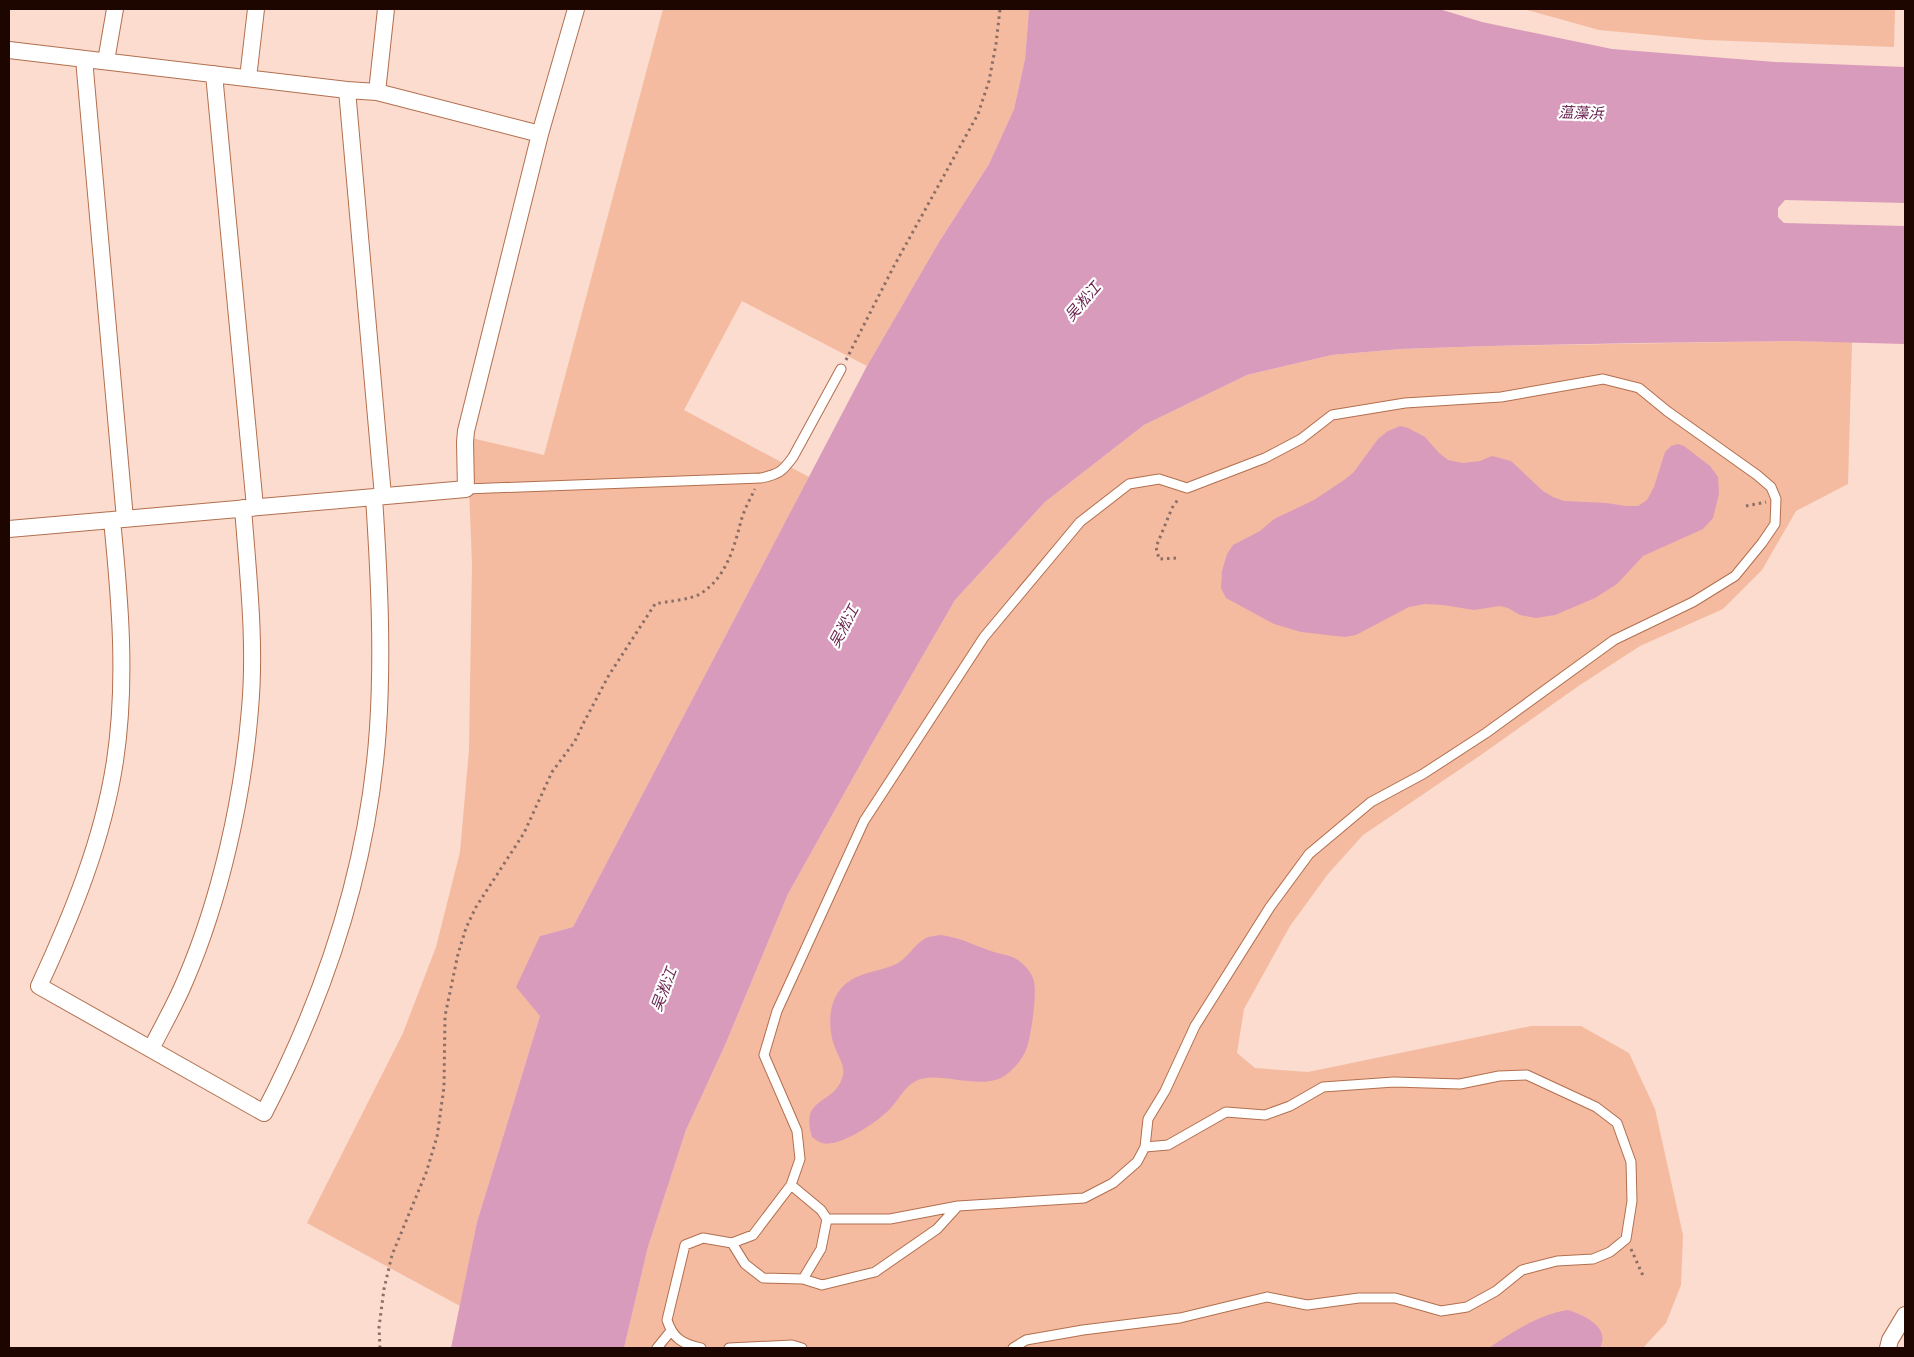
<svg xmlns="http://www.w3.org/2000/svg" width="1914" height="1357" font-family="'PT Serif','Noto Sans SC',serif">
<style>
.green{fill:#f4bba0}
.water{fill:#d99bbc}
.lines{fill:none;stroke-linecap:round;stroke-linejoin:round}
.lane-casing{stroke:#b26f4e;stroke-width:11}
.street-casing{stroke:#b26f4e;stroke-width:18}
.path{stroke:#8b6f66;stroke-width:3;stroke-dasharray:2.5 4;stroke-linecap:butt}
.lane{stroke:#fff;stroke-width:9}
.street{stroke:#fff;stroke-width:16}
.labels{text-anchor:middle;dominant-baseline:central;stroke-width:4.5;stroke-linejoin:round;paint-order:stroke}
.water-label{font-size:15px;font-style:italic;fill:#671e4b;stroke:#fff}
</style>
<rect width="100%" height="100%" fill="#fbdcce"/>
<path class="green" d="M663,9H1029L1025,59L1014,109L989,164L939,242L867,366L742,301L684,410L809,477L573,927L540,936V1016L477,1222L460,1306L307,1223L403,1033L436,947L460,852L469,750L472,564L467,437L544,455Z
M1524,9H1895L1894,47L1706,40L1599,30Z
M1792,341L1852,342L1848,484L1796,511L1762,570L1723,609L1640,646L1580,685L1478,757L1363,835L1328,874L1290,926L1244,1009L1237,1053L1255,1068L1308,1072L1531,1026H1581L1629,1053L1655,1109L1683,1235L1681,1285L1666,1323L1643,1348H624L648,1247L686,1130L726,1043L788,894L873,742L955,600L1045,502L1144,425L1247,375L1332,355L1401,349L1489,346Z"/>
<path class="water" d="M1029,9H1439L1482,22L1612,49L1775,62L1905,67V203L1785,200L1778,208V217L1784,223L1905,226V344L1792,341L1642,343L1489,346L1401,349L1332,355L1247,375L1144,425L1045,502L955,600L873,742L788,894L726,1043L686,1130L648,1247L624,1348H451L477,1222L540,1016L516,987L540,936L573,927L867,366L939,242L989,164L1014,109L1025,59Z
M1400,426L1408,428L1425,437L1439,453L1448,460L1463,463L1480,461L1492,456L1511,461L1543,491L1553,497L1564,501L1607,503L1625,506H1638L1647,500L1654,487L1665,452L1671,446L1678,444L1684,446L1710,466L1718,477L1719,494L1713,518L1703,529L1643,556L1617,584L1595,598L1555,615L1536,618L1520,615L1508,608L1500,606L1474,610L1443,605L1425,604L1409,607L1356,635L1345,637L1301,632L1274,624L1226,598L1221,588L1222,571L1227,554L1233,545L1260,531L1274,519L1314,500L1344,480L1353,473L1378,439L1388,431Z
M941,935C961,938 969,943 988,950C1003,956 1012,953 1025,966C1029,970 1034,978 1034,982C1037,995 1031,1038 1026,1050C1022,1060 1010,1074 1001,1078C974,1090 936,1069 914,1082C903,1089 898,1101 889,1110C877,1122 839,1148 822,1143C819,1142 815,1139 812,1137C799,1095 836,1106 843,1075C845,1065 837,1054 834,1045C827,1023 828,994 851,980C864,972 880,971 894,965C908,959 913,945 926,938C930,936 936,936 941,935Z
M1568,1310C1584,1315 1611,1327 1600,1348H1489C1512,1332 1540,1314 1568,1310Z"/>
<g class="lines">
<g class="lane-casing">
<path id="lane" d="M466,489L761,478C779,474 782,472 793,457L841,369
M732,1243L745,1264L763,1278L803,1279L821,1249L827,1219L821,1210L791,1185
M803,1279L822,1285L875,1272L937,1229L958,1206
M657,1348L670,1332
M701,1348C683,1344 673,1339 667,1320L685,1245L703,1238L732,1243L753,1235L791,1185L800,1159L797,1131L764,1055L777,1011L864,821L984,637L1080,522L1129,484L1159,479L1187,488L1265,458L1301,439L1332,415L1405,403L1501,397L1603,379L1639,388L1667,411L1757,475L1771,487L1776,499L1775,524L1762,543L1735,576L1693,602L1614,640L1486,733L1423,774L1371,802L1309,854L1270,907L1195,1026L1165,1091L1148,1119L1145,1147L1137,1162L1113,1183L1084,1198L958,1206L890,1219H827
M729,1348L792,1345L802,1348
M1013,1348L1026,1340L1083,1330L1180,1318L1267,1297L1307,1305L1359,1298H1395L1441,1311L1467,1307L1496,1291L1522,1270L1557,1261L1593,1259L1610,1252L1626,1239L1632,1201L1631,1162L1617,1123L1596,1107L1527,1075L1499,1076L1460,1084L1394,1082L1323,1087L1290,1106L1265,1115L1226,1112L1168,1145L1145,1147"/>
</g>
<g class="street-casing">
<path id="street" d="M9,50L347,90L377,92L540,134
M84,59L125,519
M106,61L115,9
M214,74L255,507
M248,78L256,9
M347,90L383,496
M377,92L386,9
M112,520C120,600 127,681 115,761C103,840 72,915 39,986L264,1113C327,992 369,864 378,728C383,651 379,574 374,497
M9,529L466,489L465,442L466,431L540,134L576,9
M151,1049C162,1027 175,1005 185,981C220,900 243,798 250,709C256,642 248,575 243,508
M1888,1348L1890,1340L1905,1315"/>
</g>
<path class="path" d="M846,360L894,266L978,114L989,81L996,44L1000,9
M1746,506L1766,502
M1176,558L1159,559L1156,547L1172,508L1179,498
M1631,1249L1644,1278
M380,1348L379,1327L384,1289L392,1255L426,1173L437,1137L444,1087L445,1016L458,954L466,928L476,907L524,833L552,772L575,741L584,722L609,675L655,604C668,601 690,600 700,594C726,578 734,548 741,521C744,510 750,499 755,489"/>
<use href="#lane" class="lane"/>
<use href="#street" class="street"/>
</g>
<g class="labels">
<g class="water-label">
<text transform="translate(1581 112) rotate(2)">蕰藻浜</text>
<text transform="translate(1082 301) rotate(-49)">吴淞江</text>
<text transform="translate(843 626) rotate(-62)">吴淞江</text>
<text transform="translate(663 989) rotate(-69)">吴淞江</text>
</g>
</g>
<rect width="1914" height="1357" fill="none" stroke="#1d0500" stroke-width="20"/>
</svg>
